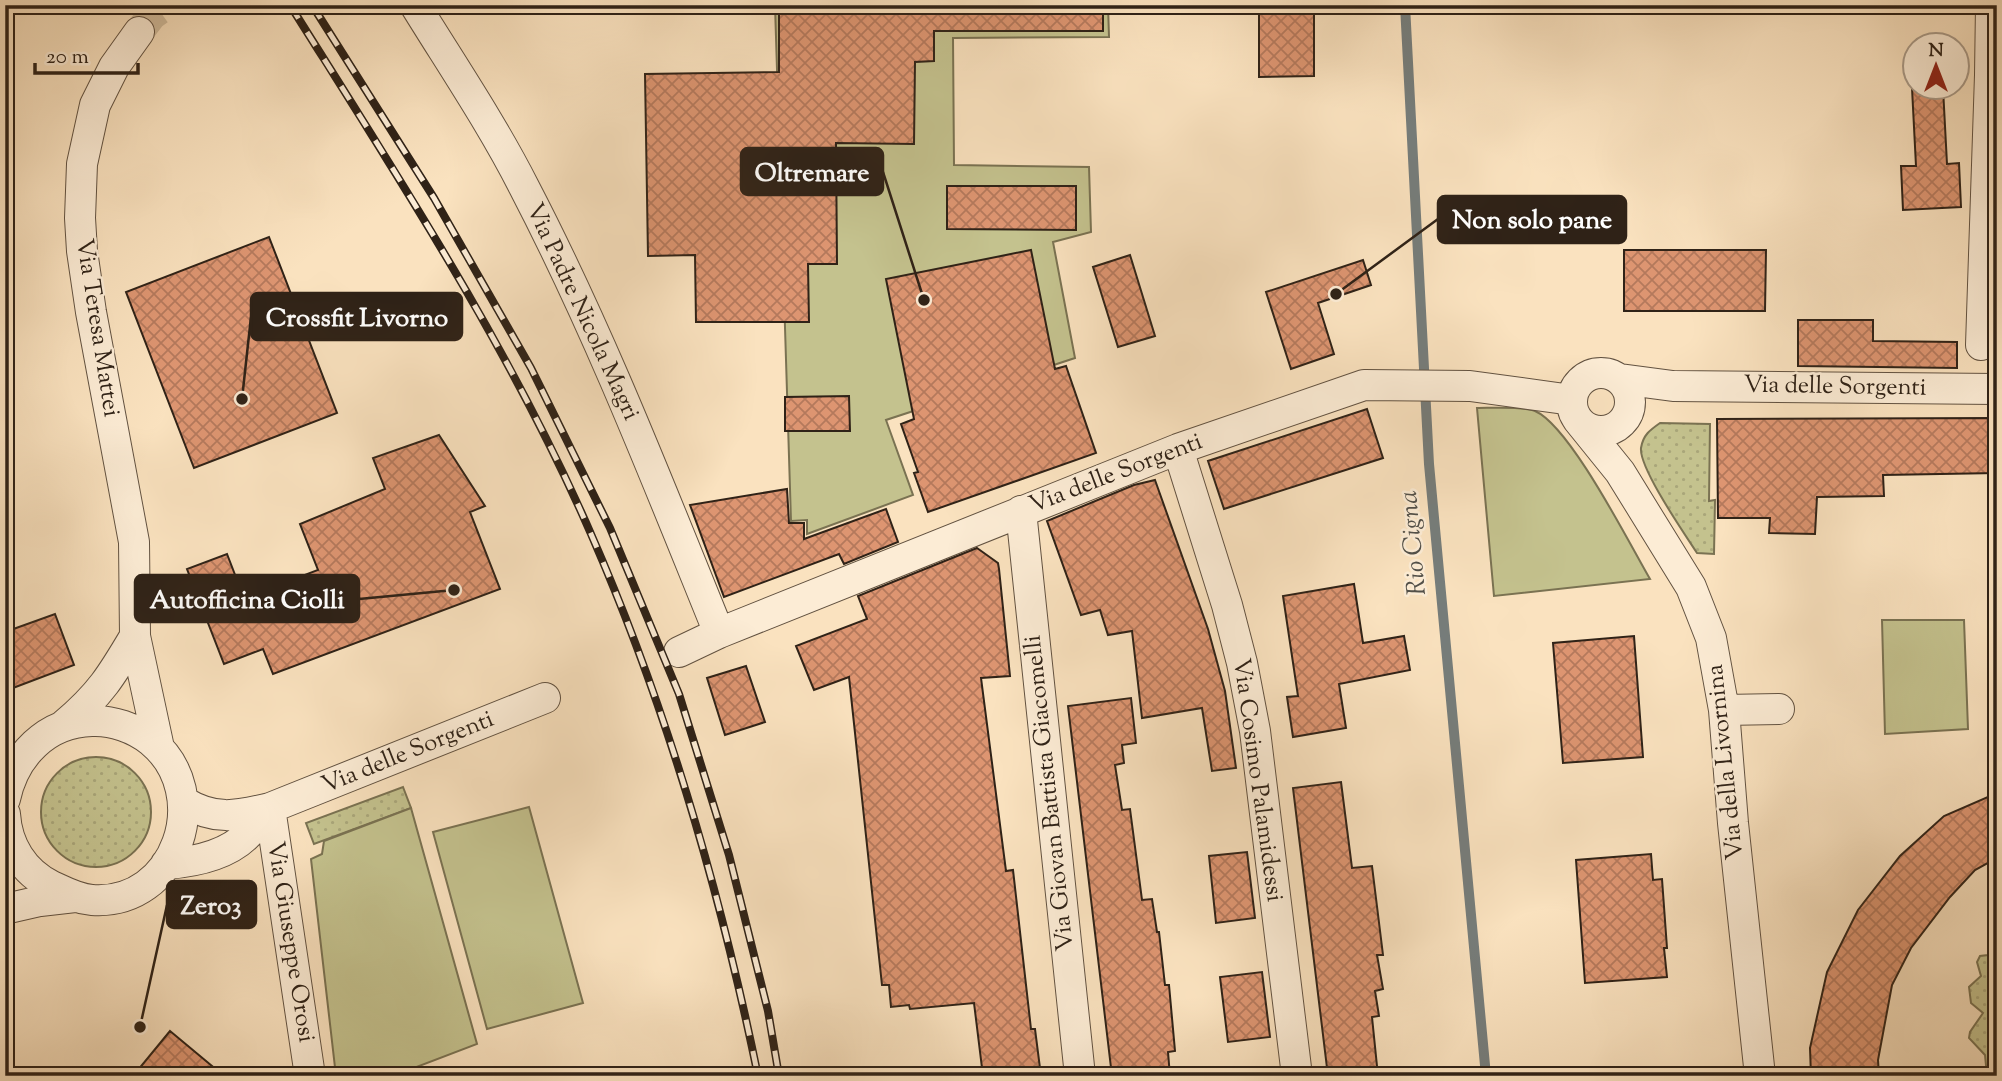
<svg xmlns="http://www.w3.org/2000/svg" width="2002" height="1081" font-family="'Sorts Mill Goudy',serif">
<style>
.grass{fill:url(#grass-dots);stroke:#7a7252;stroke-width:2}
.park{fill:#c4c28e;stroke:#7a7252;stroke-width:2}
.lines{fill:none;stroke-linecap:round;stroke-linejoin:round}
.stream{stroke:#767d7b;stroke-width:10}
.building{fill:url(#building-cross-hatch);stroke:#2f2217;stroke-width:2}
.minor-tunnel{stroke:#d1bc9d;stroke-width:30;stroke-dasharray:30 15;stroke-linecap:butt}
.minor-casing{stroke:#625241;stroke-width:32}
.minor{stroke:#fcecd5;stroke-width:30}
.rail-casing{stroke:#2f2217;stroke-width:8}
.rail{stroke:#fcecd5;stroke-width:5;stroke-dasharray:16;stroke-linecap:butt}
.labels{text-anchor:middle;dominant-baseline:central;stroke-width:5;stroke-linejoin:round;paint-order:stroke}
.street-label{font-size:24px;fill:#2f2217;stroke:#fcecd5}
.water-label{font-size:26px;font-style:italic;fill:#525049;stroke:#fcecd5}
.leader{fill:none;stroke:#2f2217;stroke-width:2.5}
.callout-dot{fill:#2f2217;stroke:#fcecd5;stroke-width:2.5}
.callout{fill:#2f2217;stroke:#2f2217;stroke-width:2.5}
.callout-label{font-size:26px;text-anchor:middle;font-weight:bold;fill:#fff}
</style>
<defs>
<pattern id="grass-dots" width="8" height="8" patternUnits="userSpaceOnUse" patternTransform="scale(1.75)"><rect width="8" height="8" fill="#c4c28e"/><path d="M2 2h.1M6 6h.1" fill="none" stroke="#a9a67a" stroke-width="1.8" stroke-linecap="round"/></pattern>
<pattern id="building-cross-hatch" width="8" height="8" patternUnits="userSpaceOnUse" patternTransform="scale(1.75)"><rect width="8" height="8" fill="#dd9571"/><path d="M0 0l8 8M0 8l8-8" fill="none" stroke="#b4795c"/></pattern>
</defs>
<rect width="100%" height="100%" fill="#fae2bf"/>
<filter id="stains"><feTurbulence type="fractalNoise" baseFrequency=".00286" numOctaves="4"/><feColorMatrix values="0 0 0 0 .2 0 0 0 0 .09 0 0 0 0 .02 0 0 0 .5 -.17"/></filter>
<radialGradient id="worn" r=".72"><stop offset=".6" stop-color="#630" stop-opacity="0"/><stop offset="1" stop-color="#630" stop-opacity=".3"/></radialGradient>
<path class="grass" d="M1660,423L1710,424L1709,501L1715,500L1714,554L1697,553C1684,533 1639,468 1641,448C1643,435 1650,430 1660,423Z
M41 812a55 55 0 1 1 110 0a55 55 0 1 1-110 0Z
M403,787L411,808L314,844L306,823Z
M1997,944V1076H1987L1985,1055L1969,1038L1970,1032L1983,1013L1971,1003L1969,987L1981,976L1977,962L1980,956L1988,955L1990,947Z"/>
<path class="park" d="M775,5H1108L1109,37L953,38L954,165L1089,167L1091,232L1053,242L1075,358L886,420L913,495L807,534V520L791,521Z
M1477,408C1491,408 1523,406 1535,411C1570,426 1629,543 1650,579L1494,596Z
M1882,620H1964L1968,729L1885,734Z
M529,807L583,1003L487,1029L433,832Z
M411,808L477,1044L393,1076H336L311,859L322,854L324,841Z"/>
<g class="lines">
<path class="stream" d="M1405,5L1429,464L1486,1076"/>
</g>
<path class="building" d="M779,5H1103V31H934V61L915,62L914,144L836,143L837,264H808L809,322H696L695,255L648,256L645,74L779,72Z
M1259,5H1314V76L1259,77Z
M1912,88H1943L1947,164L1959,163L1961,207L1903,210L1901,166H1916Z
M947,186H1076V230L947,229Z
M269,237L337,413L194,468L126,292Z
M1031,250L1055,369L1066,366L1096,453L928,512L914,473L918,472L901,424L914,419L886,279Z
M1624,250H1766L1765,311H1624Z
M1130,255L1155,336L1118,347L1093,267Z
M1363,260L1371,285L1318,303L1334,354L1291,369L1266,292Z
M1798,320H1873V341L1957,342V368L1798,366Z
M849,396L850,431H785V397Z
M1367,409L1383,458L1224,509L1208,461Z
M1997,418V473L1883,475L1884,496L1817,497L1815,534L1769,533L1770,518H1718L1717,419Z
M439,435L485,506L470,512L500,589L273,674L263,649L224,664L187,569L227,554L244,598L318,570L300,524L385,489L373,458Z
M1155,480L1208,629L1225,691L1236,768L1212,771L1202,708L1142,718L1132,631L1108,635L1100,610L1081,615L1047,521L1134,485Z
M787,489L789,523H804V539L886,509L898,542L844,564L839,554L724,597L690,505Z
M977,548L998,563L999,569L1010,676L981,678L1006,871L1013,870L1031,1029H1035L1041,1076H983L974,1003L910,1009L909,1005L891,1007L889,985H882L849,677L814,690L796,646L867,619L858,596Z
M1354,584L1363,643L1404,636L1410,670L1339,684L1346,728L1293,737L1287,697L1298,696L1283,596Z
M55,614L74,665L5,691V632Z
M1634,636L1643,757L1563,763L1553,643Z
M746,666L765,722L725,735L707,678Z
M1131,698L1136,743L1122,745L1124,763L1115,765L1122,810L1130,809L1142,900L1152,899L1157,932H1159L1165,985H1169L1175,1051L1168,1052L1170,1076H1112L1068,706Z
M1341,782L1352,868L1372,866L1383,955H1377L1383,989L1375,991L1379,1016L1372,1017L1378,1076H1328L1293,788Z
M1997,793V858L1975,870L1950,897L1911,948L1892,985L1878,1060L1879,1076H1811L1810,1048L1827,972L1858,910L1900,856L1944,816Z
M1247,852L1255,918L1216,923L1209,856Z
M1651,854L1653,880L1662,879L1667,948H1664L1667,977L1585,983L1576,860Z
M1262,972L1270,1037L1228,1042L1220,977Z
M170,1031L224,1076H133Z"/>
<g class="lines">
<path class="minor-tunnel" d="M139,32L152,15L166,5"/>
<g class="minor-casing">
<path id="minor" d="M415,5C452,65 492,124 524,187C599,331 658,483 719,633
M1991,5L1990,75H1997
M139,32L114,67L95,105L82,164L80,218L82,251L91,312L134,542L135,636L159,748
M1981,345L1990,75
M1572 402a29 29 0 1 1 58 0a29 29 0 1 1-58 0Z
M1620,379L1673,386L1997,389
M1578,420L1620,472L1691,587L1711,638L1724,710L1733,823L1760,1076
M1178,449L1227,605L1242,663L1255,731L1297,1076
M1021,511L1080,1076
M679,652L719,633L1178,449L1364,385L1470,386L1572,400
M1724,710L1779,709
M64,725C100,695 112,675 135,636
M5,799C14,756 46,722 92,721C112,720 135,728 151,741C215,794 177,906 92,900C77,899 65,892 52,886C23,872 7,845 5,814
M184,802C215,821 236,816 270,808L545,698
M270,808L310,1076
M166,864C194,862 228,855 248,834C256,827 263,817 270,808
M5,909L40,901L75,897"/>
</g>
<use href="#minor" class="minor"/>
<g class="rail-casing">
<path id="rail" d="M290,5C398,177 510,348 591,534C667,708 720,890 758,1076
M312,5L434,198L531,368L610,528L679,694L729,855L768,1011L779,1076"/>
</g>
<use href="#rail" class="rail"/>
</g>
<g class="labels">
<g class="street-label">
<text transform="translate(582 312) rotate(65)">Via Padre Nicola Magri</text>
<text transform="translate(97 328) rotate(81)">Via Teresa Mattei</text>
<text transform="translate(1835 387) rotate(1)">Via delle Sorgenti</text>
<text transform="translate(1116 474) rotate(-21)">Via delle Sorgenti</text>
<text transform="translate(408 753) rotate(-22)">Via delle Sorgenti</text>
<text transform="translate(1726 762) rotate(-96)">Via della Livornina</text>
<text transform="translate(1257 780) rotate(82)">Via Cosimo Palamidessi</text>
<text transform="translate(1050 793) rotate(-96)">Via Giovan Battista Giacomelli</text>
<text transform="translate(290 942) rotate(81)">Via Giuseppe Orosi</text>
</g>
<g class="water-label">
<text transform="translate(1414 543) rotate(-95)">Rio Cigna</text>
</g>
</g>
<path class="leader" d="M924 300L883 172M1336 294L1438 219M242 399L251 317M454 590L359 599M140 1027L167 905"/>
<g class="callout-dot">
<circle cx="924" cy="300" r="7"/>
<circle cx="1336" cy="294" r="7"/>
<circle cx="242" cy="399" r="7"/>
<circle cx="454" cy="590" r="7"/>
<circle cx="140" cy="1027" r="7"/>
</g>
<g class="callout">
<rect x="741" y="148" width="142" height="47" rx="7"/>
<rect x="1438" y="196" width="188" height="47" rx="7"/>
<rect x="251" y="293" width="211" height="47" rx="7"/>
<rect x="135" y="575" width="224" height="47" rx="7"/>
<rect x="167" y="881" width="89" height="47" rx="7"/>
</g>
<g class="callout-label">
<text x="812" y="181">Oltremare</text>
<text x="1532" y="228">Non solo pane</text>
<text x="357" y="326">Crossfit Livorno</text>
<text x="247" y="608">Autofficina Ciolli</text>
<text x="211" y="914">Zero3</text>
</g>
<rect width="2002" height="1081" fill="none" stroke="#fae2bf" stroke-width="28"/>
<rect x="7" y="7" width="1988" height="1067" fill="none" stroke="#2f2217" stroke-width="3.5"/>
<rect x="14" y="14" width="1974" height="1053" fill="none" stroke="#2f2217" stroke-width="2"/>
<g transform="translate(1936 66)"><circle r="33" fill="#fcecd5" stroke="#aa9b89" stroke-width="2"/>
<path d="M0-5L12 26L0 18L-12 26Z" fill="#8f2418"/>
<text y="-10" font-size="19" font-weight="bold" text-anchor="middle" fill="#2f2217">N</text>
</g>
<path d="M35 63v10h103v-10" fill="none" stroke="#2f2217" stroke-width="3.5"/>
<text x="46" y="63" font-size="21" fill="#2f2217" stroke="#fcecd5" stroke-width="5" paint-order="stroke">20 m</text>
<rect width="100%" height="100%" filter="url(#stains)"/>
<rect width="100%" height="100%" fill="url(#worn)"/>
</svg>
